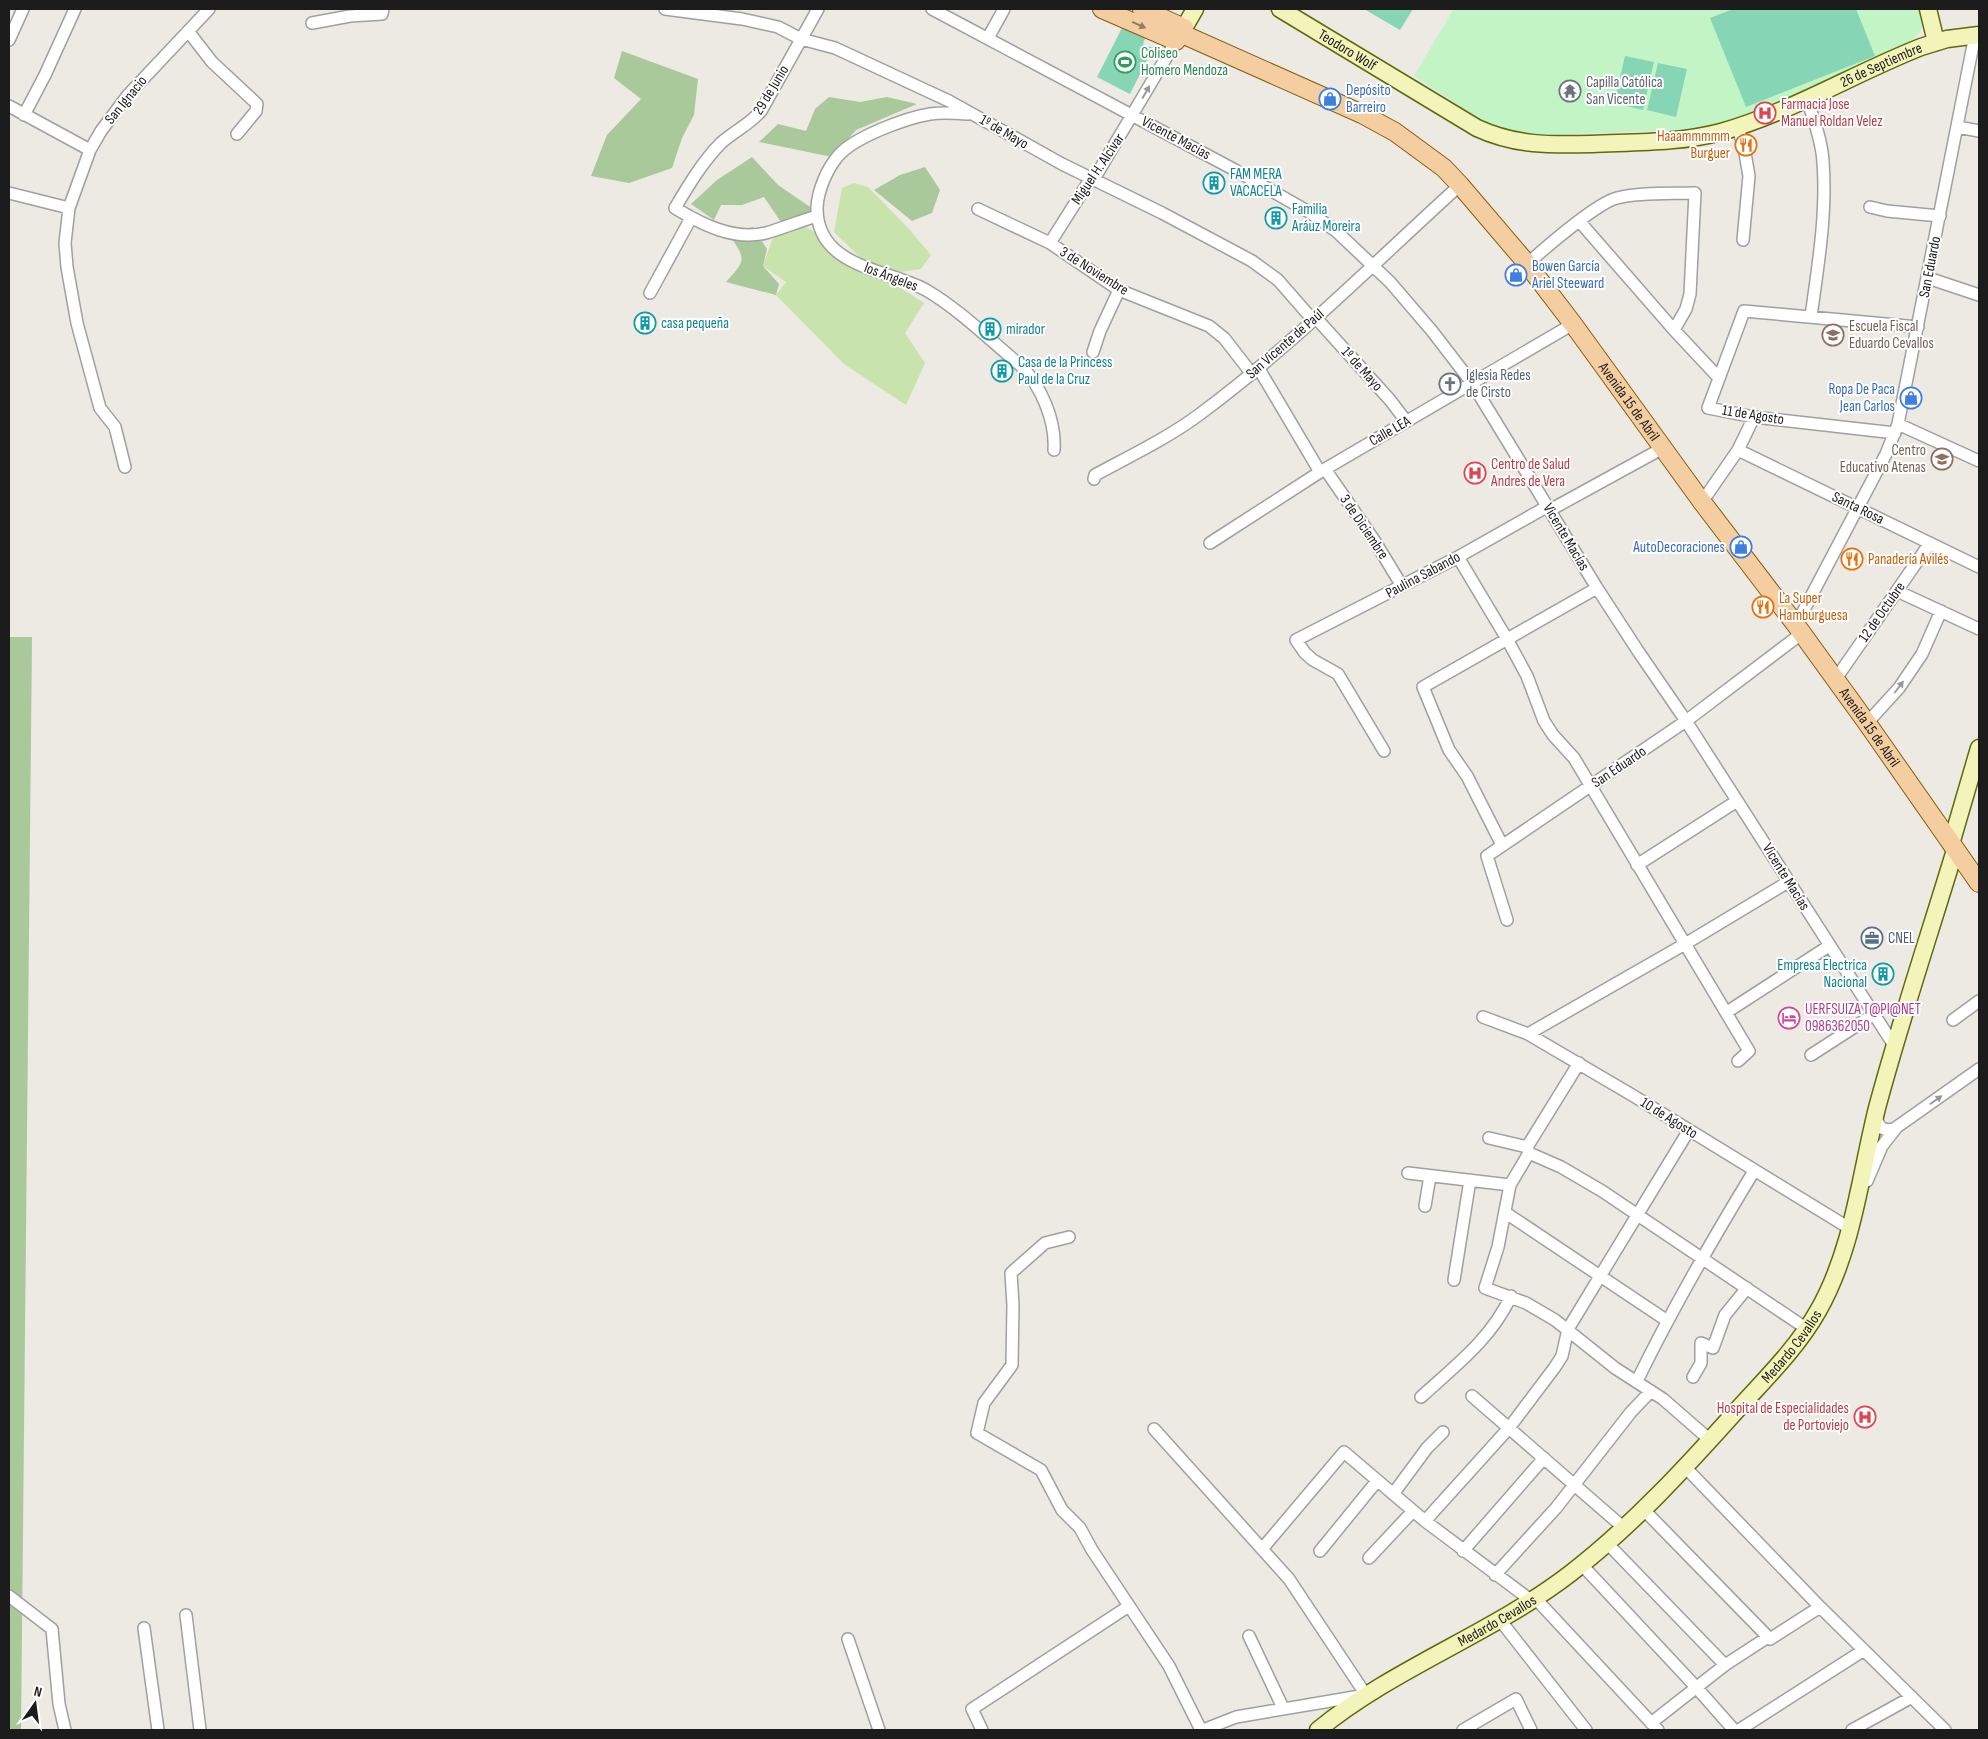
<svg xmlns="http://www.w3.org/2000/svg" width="1988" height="1739" font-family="'Sofia Sans Condensed',sans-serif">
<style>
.grass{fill:#c8e3ac}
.forest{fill:#a9c99a}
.park{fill:#c2f4c5}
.pitch{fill:#86d6b6}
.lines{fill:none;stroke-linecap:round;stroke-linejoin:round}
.street-casing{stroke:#a0a0a0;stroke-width:14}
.secondary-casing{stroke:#61690d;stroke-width:19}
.primary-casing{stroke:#885d0c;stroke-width:20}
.street{stroke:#fff;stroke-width:11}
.secondary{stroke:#f2f4ba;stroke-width:16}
.primary{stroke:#f4cea1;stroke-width:18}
.oneway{fill:#937e65}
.oneway2{fill:#999}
.labels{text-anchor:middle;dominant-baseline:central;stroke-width:4;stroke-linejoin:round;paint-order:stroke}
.street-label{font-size:15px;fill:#1c1c1c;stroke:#fff}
.leisure-label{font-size:15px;fill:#27864d;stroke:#fff;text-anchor:start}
.worship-label{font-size:15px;fill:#5b616d;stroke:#fff;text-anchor:start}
.shop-label{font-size:15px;fill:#366cbe;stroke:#fff;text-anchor:start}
.health-label{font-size:15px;fill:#be3a42;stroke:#fff;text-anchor:start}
.food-label{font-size:15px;fill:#c56008;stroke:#fff;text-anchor:start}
.culture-label{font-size:15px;fill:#0d838f;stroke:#fff;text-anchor:start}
.education-label{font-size:15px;fill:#785e54;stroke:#fff;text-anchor:start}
.service-label{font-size:15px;fill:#4e5e75;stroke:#fff;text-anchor:start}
.hotel-label{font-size:15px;fill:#b23c85;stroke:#fff;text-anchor:start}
</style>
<rect width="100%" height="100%" fill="#ede9e3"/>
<path class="grass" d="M854,183L868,187L908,228L931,255L921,269L901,272L864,261L834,232L842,188Z
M805,226L924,303L905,333L925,363L906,405L844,364L776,295L786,282L763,266L773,237Z"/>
<path class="forest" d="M622,51L698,79L694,115L682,138L672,168L629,183L591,176L607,135L641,99L614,78Z
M829,97L860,102L887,97L917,104L856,130L832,157L759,142L778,124L806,131L815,109Z
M752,157L778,185L816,211L785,228L764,197L742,205H721L714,220L691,204L717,180Z
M925,167L940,190L932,213L912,221L874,190L900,175Z
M753,227L767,249L763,266L779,284L776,295L726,282C748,258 745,259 728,233Z
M9,637H32L21,1730H9Z"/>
<path class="park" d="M1451,9H1921C1924,24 1924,33 1909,42L1749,115L1693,130L1540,135L1510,132L1487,124L1414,76L1453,10Z"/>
<path class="pitch" d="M1364,9H1413L1400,30Z
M1733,9H1856L1875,56L1746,107L1710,18Z
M1123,26L1146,36L1143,44L1153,48L1130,94L1097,77Z
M1625,56L1654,62L1643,110L1614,103Z
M1658,63L1687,69L1676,117L1647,110Z"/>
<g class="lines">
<g class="street-casing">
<path id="street" d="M665,9L742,19L778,27L801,39L835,48L949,101L1062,164L1162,213L1252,261L1278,280L1313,320
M932,9L1235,170L1309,212L1336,231L1390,282L1432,331L1472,383L1597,588L1638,651L1686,721L1895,1047
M312,23L350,16L382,14L383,9
M188,31L212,62L257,104L256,111L237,134
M988,38L1004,9
M9,40L23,9
M1807,98C1813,119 1822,140 1823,162C1827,213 1818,266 1811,316
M9,106L90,150
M968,114C955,113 943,112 930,114C906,118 854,137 838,156C827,169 818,190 817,207C816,268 888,269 926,290C960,310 990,340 1020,365C1041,385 1056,421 1054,450
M24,115L45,75L75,9
M1738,127L1745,153L1749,176L1743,240
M1958,127L1979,131
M9,193L69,208
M1870,207L1887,211L1940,216
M978,209L1050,243L1119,290L1209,326L1224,338L1252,374
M817,216C800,221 783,228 766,233C734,241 701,224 675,208C688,186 703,161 721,143C734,131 749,125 761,111L818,9
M1580,222L1674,330L1719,378
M1050,243L1091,178L1094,179L1176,41
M1527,264C1545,248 1597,203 1617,198C1642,192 1670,194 1695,193L1690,294L1686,309L1674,330
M1928,278L1979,295
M650,293L691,218
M1316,318L1390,400L1406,421
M1093,352L1100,331L1119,290
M1259,369L1320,472
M1898,424L1979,461
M1895,433L1754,417L1708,408L1744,311L1918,327
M1738,450L1979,567
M125,467L115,427L100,408L77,323L67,267L65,243L69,208L90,150L101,131L128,95L209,9
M1325,469L1374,540L1402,586
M1094,479L1095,475C1130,456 1168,438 1200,414C1293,345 1374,263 1460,185
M1702,502L1738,450L1754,417
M1550,510L1663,448
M1210,543L1320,472L1573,324
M1458,557L1507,639L1527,676L1544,721L1553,735L1574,758L1749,1051L1738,1061
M1897,591L1979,629
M1796,625L1886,454L1898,424L1975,35
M1835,680L1930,543
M1867,723L1899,688L1922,654L1941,611
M1384,751L1338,674L1313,660L1305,653L1296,640L1458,557L1548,506
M1502,845L1467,776L1449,750L1423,687L1597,588
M1637,865L1737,801
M1507,920L1487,856L1686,721L1801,634
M1727,1012L1829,946
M1483,1017L1528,1034L1632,1095L1849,1228
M1953,1020L1979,1001
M1528,1034L1685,944L1788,882
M1811,1055L1873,1015
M1579,1063L1527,1147L1529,1153L1510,1185L1498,1247L1485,1288L1526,1303L1555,1320L1615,1368L1663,1399L1710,1440
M1875,1117L1881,1128L1887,1130L1894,1129L1979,1069
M1489,1138L1527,1147
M1529,1153L1561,1167L1602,1191L1807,1329
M1408,1173L1510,1185
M1867,1181L1882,1146L1896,1128
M1425,1206L1430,1176
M1506,1213L1666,1320
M1069,1237L1045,1243L1011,1273L1013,1305L1012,1365L984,1403L977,1433L1041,1470L1062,1510L1080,1528L1092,1550L1169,1666L1201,1730
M1454,1280L1470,1180
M1693,1377L1701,1363V1343L1713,1348L1725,1315L1747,1288
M1637,1381C1672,1309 1712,1240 1754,1171
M1472,1396L1624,1528
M1421,1397C1456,1365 1491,1339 1511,1296
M1154,1429L1289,1579L1366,1695L1236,1717L1203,1730
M1685,1467L1820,1607L1945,1730
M1393,1494L1427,1448L1443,1432
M1644,1510L1770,1639L1820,1607
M1425,1521L1509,1428L1555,1367L1562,1356L1568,1329L1689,1130
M1607,1543L1725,1665
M1262,1549L1344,1452L1425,1521L1532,1601
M1320,1551L1377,1481
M1463,1551L1544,1458
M1369,1558L1413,1511
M1582,1565L1696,1687L1734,1730
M1495,1575L1556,1508L1631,1412L1651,1391
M9,1596L52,1629L59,1704L65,1730
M1536,1599L1658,1730
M186,1615L200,1730
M1500,1620L1586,1730
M144,1628L158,1730
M1249,1636L1283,1708
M848,1639L879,1730
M1651,1723L1725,1665L1768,1637
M982,1730L972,1709L1129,1606
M1463,1730L1516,1699L1531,1730
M1739,1730L1864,1650
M1852,1730L1912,1697"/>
</g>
<g class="secondary-casing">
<g id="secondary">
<path id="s1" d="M1280,9L1477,128C1516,146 1551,145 1592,144C1634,142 1680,143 1721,132C1789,113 1855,73 1921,47L1947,39L1979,35"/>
<path d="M1928,9L1936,42"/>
<path d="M1184,28L1195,9"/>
<path d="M1951,844L1979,748"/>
<path id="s2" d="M1318,1730C1395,1667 1492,1634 1571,1573C1633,1525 1686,1467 1738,1409C1766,1378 1797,1348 1818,1311C1853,1250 1860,1176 1877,1108C1900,1022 1929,936 1955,850"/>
</g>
</g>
<g class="primary-casing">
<g id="primary">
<path d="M1102,9L1176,41L1184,28L1142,9"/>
<path id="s3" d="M1180,33L1362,114L1395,132L1444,168L1460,185L1524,260L1573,324L1702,502L1796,625L1867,723L1979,883"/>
</g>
</g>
<use href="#street" class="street"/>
<use href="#secondary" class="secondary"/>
<use href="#primary" class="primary"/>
</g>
<defs><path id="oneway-solid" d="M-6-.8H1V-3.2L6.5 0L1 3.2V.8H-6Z" transform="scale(1.25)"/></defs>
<use class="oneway" href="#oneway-solid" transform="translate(1139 25) rotate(24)"/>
<g class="oneway2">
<use href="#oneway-solid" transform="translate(1146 92) rotate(-60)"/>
<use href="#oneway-solid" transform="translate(1899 687) rotate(-53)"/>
<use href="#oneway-solid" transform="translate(1936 1100) rotate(-35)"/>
</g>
<defs>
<g id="stadium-ring" transform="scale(1.125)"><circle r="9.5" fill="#fff" stroke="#2e9e5b" stroke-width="1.5"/><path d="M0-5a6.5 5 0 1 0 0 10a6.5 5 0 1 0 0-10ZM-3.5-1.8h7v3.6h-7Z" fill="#2e9e5b"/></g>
<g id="temple-ring" transform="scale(1.125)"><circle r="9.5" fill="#fff" stroke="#6b7280" stroke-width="1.5"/><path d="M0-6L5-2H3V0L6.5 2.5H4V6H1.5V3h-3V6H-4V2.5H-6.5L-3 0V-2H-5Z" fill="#6b7280"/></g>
<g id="shop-ring" transform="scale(1.125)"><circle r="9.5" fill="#fff" stroke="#3f7fe0" stroke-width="1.5"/><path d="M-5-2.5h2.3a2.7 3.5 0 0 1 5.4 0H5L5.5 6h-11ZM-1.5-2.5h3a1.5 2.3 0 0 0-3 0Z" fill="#3f7fe0"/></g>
<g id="hospital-ring" transform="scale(1.125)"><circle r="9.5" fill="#fff" stroke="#e0444e" stroke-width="1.5"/><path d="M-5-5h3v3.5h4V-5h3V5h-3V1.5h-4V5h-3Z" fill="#e0444e"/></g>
<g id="restaurant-ring" transform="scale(1.125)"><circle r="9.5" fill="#fff" stroke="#e8710a" stroke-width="1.5"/><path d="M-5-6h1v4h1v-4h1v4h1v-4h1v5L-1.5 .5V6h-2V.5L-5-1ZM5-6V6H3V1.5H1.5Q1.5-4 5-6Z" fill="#e8710a"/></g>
<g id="building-ring" transform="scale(1.125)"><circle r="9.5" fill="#fff" stroke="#0f9aa8" stroke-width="1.5"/><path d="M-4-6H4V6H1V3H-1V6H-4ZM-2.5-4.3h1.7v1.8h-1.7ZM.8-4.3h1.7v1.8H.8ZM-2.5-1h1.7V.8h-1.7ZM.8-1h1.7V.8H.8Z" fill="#0f9aa8"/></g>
<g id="school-ring" transform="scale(1.125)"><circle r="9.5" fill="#fff" stroke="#8d6e63" stroke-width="1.5"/><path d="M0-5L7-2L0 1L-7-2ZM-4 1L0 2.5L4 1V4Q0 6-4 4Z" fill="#8d6e63"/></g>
<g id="church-ring" transform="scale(1.125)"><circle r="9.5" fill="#fff" stroke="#6b7280" stroke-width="1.5"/><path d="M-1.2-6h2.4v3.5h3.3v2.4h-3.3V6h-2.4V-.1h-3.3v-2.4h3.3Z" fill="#6b7280"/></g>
<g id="office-ring" transform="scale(1.125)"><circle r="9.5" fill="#fff" stroke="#5c6f8a" stroke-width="1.5"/><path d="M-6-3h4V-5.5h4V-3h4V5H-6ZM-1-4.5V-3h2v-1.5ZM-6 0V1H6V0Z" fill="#5c6f8a"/></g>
<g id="hotel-ring" transform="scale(1.125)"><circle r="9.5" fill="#fff" stroke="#d1479c" stroke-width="1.5"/><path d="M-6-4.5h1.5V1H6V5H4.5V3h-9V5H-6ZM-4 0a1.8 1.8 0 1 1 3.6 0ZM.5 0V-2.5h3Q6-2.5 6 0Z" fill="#d1479c"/></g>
</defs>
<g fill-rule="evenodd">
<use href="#stadium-ring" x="1125" y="62"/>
<use href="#temple-ring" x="1570" y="91"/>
<use href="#shop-ring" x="1330" y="99"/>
<use href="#hospital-ring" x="1765" y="113"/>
<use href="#restaurant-ring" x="1746" y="145"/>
<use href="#building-ring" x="1214" y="183"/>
<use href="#building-ring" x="1276" y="218"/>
<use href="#shop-ring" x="1516" y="275"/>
<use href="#building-ring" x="645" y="323"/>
<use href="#building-ring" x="990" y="329"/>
<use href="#school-ring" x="1833" y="335"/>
<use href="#building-ring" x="1002" y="371"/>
<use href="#church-ring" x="1450" y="384"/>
<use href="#shop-ring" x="1911" y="398"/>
<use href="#school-ring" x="1942" y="459"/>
<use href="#hospital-ring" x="1475" y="473"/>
<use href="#shop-ring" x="1741" y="547"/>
<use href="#restaurant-ring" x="1852" y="559"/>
<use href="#restaurant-ring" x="1763" y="607"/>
<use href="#office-ring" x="1872" y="938"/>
<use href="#building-ring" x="1883" y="974"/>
<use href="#hotel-ring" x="1789" y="1018"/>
<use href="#hospital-ring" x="1865" y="1417"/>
</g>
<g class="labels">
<g class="street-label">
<text stroke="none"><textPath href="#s1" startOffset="79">Teodoro Wolf</textPath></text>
<text stroke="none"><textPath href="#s1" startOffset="651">26 de Septiembre</textPath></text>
<text transform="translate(771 90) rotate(-59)">29 de Junio</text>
<text transform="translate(126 100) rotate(-51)">San Ignacio</text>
<text transform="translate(1004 132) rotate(30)">1º de Mayo</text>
<text transform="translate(1176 138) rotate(28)">Vicente Macías</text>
<text transform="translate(1098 169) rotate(-56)">Miguel H. Alcívar</text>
<text transform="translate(1930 267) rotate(-79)">San Eduardo</text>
<text transform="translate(1094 271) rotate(32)">3 de Noviembre</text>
<text transform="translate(891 277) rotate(21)">los Ángeles</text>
<text transform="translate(1285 344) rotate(-41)">San Vicente de Paúl</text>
<text transform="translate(1362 369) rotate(48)">1º de Mayo</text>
<text stroke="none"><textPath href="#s3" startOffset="596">Avenida 15 de Abril</textPath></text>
<text transform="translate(1753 415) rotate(9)">11 de Agosto</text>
<text transform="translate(1390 431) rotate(-30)">Calle LEA</text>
<text transform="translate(1858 508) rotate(26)">Santa Rosa</text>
<text transform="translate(1364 527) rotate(56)">3 de Diciembre</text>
<text transform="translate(1566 537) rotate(59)">Vicente Macías</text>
<text transform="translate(1423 575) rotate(-28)">Paulina Sabando</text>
<text transform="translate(1882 612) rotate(-55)">12 de Octubre</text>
<text stroke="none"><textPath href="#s3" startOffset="1001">Avenida 15 de Abril</textPath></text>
<text transform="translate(1619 767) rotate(-34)">San Eduardo</text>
<text transform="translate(1786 877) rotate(58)">Vicente Macías</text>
<text transform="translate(1669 1118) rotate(32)">10 de Agosto</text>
<text stroke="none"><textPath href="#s2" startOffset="615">Medardo Cevallos</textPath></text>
<text stroke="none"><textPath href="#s2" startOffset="210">Medardo Cevallos</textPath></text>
</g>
<g class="leisure-label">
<text x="1141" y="53">Coliseo<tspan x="1141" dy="17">Homero Mendoza</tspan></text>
</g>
<g class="worship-label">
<text x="1586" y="82">Capilla Católica<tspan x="1586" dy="17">San Vicente</tspan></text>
<text x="1466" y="375">Iglesia Redes<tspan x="1466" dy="17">de Cirsto</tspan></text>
</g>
<g class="shop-label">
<text x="1346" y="90">Depósito<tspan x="1346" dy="17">Barreiro</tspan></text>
<text x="1532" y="266">Bowen García<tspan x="1532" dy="17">Ariel Steeward</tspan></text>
<text x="1895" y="389" text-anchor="end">Ropa De Paca<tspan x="1895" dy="17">Jean Carlos</tspan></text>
<text x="1725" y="547" text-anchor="end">AutoDecoraciones</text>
</g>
<g class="health-label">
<text x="1781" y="104">Farmacia Jose<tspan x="1781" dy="17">Manuel Roldan Velez</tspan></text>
<text x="1491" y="464">Centro de Salud<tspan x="1491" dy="17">Andres de Vera</tspan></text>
<text x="1849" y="1408" text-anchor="end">Hospital de Especialidades<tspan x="1849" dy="17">de Portoviejo</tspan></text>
</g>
<g class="food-label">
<text x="1730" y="136" text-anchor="end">Haaammmmm<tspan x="1730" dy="17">Burguer</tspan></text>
<text x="1868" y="559">Panadería Avilés</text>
<text x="1779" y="598">La Super<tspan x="1779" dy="17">Hamburguesa</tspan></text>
</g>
<g class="culture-label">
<text x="1230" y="174">FAM MERA<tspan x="1230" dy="17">VACACELA</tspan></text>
<text x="1292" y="209">Familia<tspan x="1292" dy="17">Aráuz Moreira</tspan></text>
<text x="661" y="323">casa pequeña</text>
<text x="1006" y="329">mirador</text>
<text x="1018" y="362">Casa de la Princess<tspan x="1018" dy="17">Paul de la Cruz</tspan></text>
<text x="1867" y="965" text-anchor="end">Empresa Electrica<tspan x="1867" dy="17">Nacional</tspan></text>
</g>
<g class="education-label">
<text x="1849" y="326">Escuela Fiscal<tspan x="1849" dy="17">Eduardo Cevallos</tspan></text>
<text x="1926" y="450" text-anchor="end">Centro<tspan x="1926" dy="17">Educativo Atenas</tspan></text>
</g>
<g class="service-label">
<text x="1888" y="938">CNEL</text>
</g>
<g class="hotel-label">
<text x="1805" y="1009">UERFSUIZA T@PI@NET<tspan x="1805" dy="17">0986362050</tspan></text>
</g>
</g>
<rect width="1988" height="1739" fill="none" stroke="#1c1c1c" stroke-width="20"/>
<g transform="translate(35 1704) rotate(14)" stroke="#ffffff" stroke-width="4" paint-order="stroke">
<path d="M0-4L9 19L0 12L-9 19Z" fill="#1c1c1c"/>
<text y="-8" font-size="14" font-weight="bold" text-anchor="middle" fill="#1c1c1c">N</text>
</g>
</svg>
